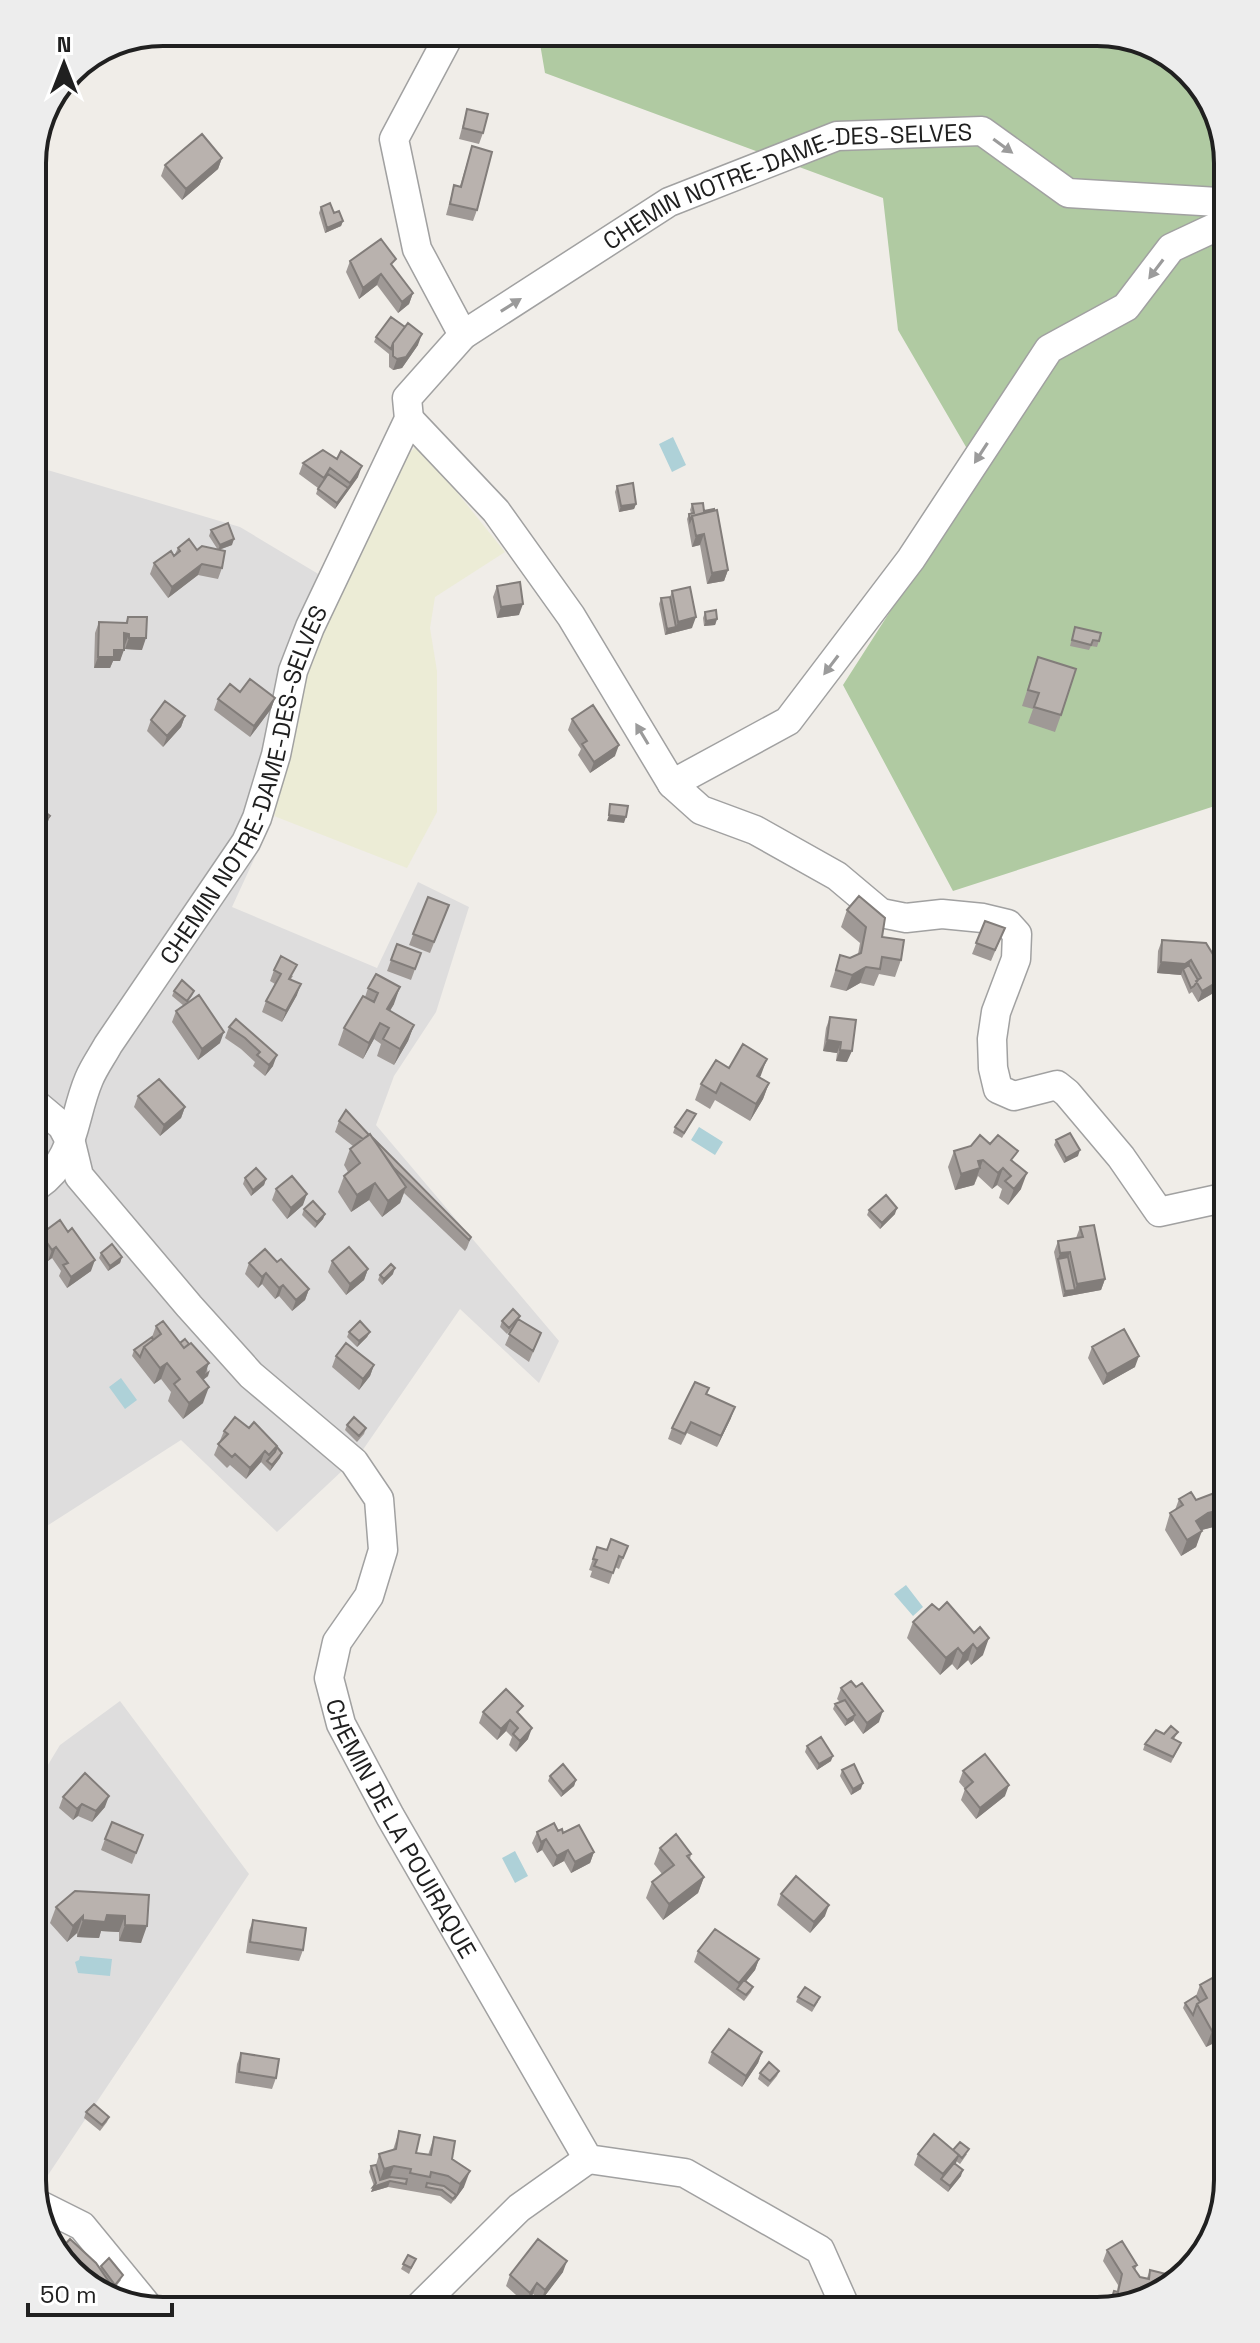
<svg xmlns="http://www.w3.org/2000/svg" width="1260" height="2343" font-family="'Space Grotesk',sans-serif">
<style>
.residential{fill:#dedddd}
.farmland{fill:#ececd6}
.forest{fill:#b0caa2}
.water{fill:#aed1d8}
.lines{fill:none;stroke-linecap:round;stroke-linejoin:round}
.minor-casing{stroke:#a1a1a1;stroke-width:31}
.minor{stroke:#fff;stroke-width:28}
.wall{fill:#9f9996}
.shaded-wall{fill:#827d7a}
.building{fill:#b9b2ae;stroke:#827d7a;stroke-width:2}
.oneway{fill:#9b9b9b}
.labels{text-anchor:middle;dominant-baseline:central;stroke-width:7;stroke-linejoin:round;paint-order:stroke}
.street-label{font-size:24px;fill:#202020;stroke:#fff}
.rim{fill:none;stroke:#202020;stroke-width:4}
</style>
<rect width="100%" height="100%" fill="#f0ede8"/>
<path class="residential" d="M34,466L240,527L325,578L274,816L232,907L377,968L418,882L469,907L436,1012L394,1076L376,1125L559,1341L539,1383L460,1309L360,1454L277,1532L181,1440L39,1531Z
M120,1701L249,1874L42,2184L40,1778L60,1745Z"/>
<path class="farmland" d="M418,444L505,552L435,597L430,628L437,671V812L407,868L274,816L321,617L399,464Z"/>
<path class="forest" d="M538,32H1106L1170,54L1218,112L1221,804L953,891L843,685L980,471L898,330L883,198L545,73Z"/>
<path class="water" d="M673,437L686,465L672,472L659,444Z
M699,1127L723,1142L715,1155L691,1140Z
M121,1378L137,1400L125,1409L109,1387Z
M906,1585L923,1607L913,1616L894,1594Z
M515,1851L528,1876L515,1883L502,1858Z
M80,1956L112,1959L110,1976L78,1973L75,1962L79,1960Z"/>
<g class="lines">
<g class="minor-casing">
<g id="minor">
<path d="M451,32L394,139L417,249L463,335"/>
<path d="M409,419L496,511L571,616L672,784L788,721L911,559L1049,349L1126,307L1171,248L1218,226"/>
<path d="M672,784L701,810L755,830L837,876L881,913L906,918L942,914L983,918L1008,924L1017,934L1016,959L996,1012L992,1039L993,1068L998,1089L1014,1096L1057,1085L1067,1093L1121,1157L1159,1212L1223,1198"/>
<path id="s1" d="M37,1105L62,1126L71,1143L79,1176L189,1306L251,1375L354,1462L379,1499L383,1550L369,1596L337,1642L329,1678L341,1724L390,1816L588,2159L685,2173L820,2250L844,2304"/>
<path id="s2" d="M37,1186C76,1159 72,1119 89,1079C94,1067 102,1056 108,1045L246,842L257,818L276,755L293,671L310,627L409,419L407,398L463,335L669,202L837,136L982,131L1068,193L1218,202"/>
<path d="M42,2206L82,2226L150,2309"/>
<path d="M418,2308L519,2208L588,2159"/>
</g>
</g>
<use href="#minor" class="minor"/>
</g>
<path class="wall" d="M467,109L483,133L479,144L459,139Z
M472,146L477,210L473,221L446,215L454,185L460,186Z
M222,158L218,169L182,200L161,176L165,165Z
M321,207L334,213L343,221L341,226L325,233L319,213Z
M350,261L393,267L413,293L409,304L398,313L377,285L359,299L346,272Z
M405,327L418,345L402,368L393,370L389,367V354L374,342L376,337Z
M323,450L358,477L335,509L316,494L318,488L299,474L303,463Z
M617,486L636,504L634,509L619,512L615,492Z
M692,504L704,511L728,570L724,581L707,584L700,545L692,547L687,519L689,514L691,513L690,510Z
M211,530L232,545L219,550L222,568L218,579L198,575L168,598L150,574L154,563L174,556L178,548L197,550H218L209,536Z
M497,586L519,615L497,618L493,597Z
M672,591L692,628L665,635L659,604L661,598L670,597Z
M705,612L717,619L715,625L704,626L703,618Z
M128,617L142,650L125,649L124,645L120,661H113L110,668H94L95,633L99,622H126Z
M1075,627L1099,641L1097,647L1091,646L1089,650L1070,646Z
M1038,657L1061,715L1055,732L1028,723L1033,709L1022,706Z
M240,692L275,698L271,709L250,737L214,710L218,699Z
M185,716L181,727L163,747L147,731L151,720Z
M572,719L615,756L590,773L578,755L581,749L568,730Z
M428,897L449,905L430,953L409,945Z
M847,910L882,937L901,960L895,977L879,974L874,986L860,983L846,991L830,987L840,955L850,958L858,954L860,943L841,927Z
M985,921L1005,928L991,961L972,954Z
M1162,940L1222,969V988L1198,1002L1192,992L1189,994L1181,975L1157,973L1158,951Z
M397,944L421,953L411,980L387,971Z
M274,970L293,976L291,979L297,995L282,1022L262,1012L266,1001L275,984L270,981Z
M376,974L394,1004L390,1011L414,1025L408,1041L394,1065L377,1056L381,1044L374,1039L363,1059L338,1045L344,1028L365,997L368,988Z
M174,991H194L192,996L186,1004L220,1043L198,1060L172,1022L176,1011L184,1006L172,996Z
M830,1017L847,1062L836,1061L837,1053L823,1051L826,1028Z
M236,1019L273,1066L265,1076L253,1066L255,1062L241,1049L225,1038L229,1027Z
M729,1068L761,1075L760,1077L769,1083L763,1099L750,1121L715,1100L710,1109L695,1100L701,1084Z
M138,1096L185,1107L181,1118L160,1136L134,1107Z
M346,1110L471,1237L467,1248L465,1251L404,1193L400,1203L382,1217L369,1200L351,1212L338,1192L344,1176L348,1172L344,1165L350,1149L353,1146L335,1132L339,1121Z
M696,1114L682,1138L673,1133L675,1127Z
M1056,1140L1078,1156L1064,1163L1054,1145Z
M954,1151L1014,1163L1021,1189L1008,1205L999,1198L1002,1189L997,1185L992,1189L978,1176L974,1185L955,1190L948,1167Z
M245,1178L266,1179L264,1185L251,1196L243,1184Z
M276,1189L303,1205L287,1219L272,1200Z
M304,1209L325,1214L323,1219L315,1228L302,1215Z
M869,1210L895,1214L880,1229L867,1215Z
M1080,1227L1105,1279L1101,1290L1063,1297L1054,1252L1058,1241L1076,1238Z
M68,1232L91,1271L67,1288L59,1276L61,1271L52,1258L48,1261L37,1245L41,1234Z
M101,1253L122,1257L120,1263L108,1271L99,1258Z
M332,1261L368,1269L364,1280L346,1295L328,1272Z
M277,1262L309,1289L305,1300L292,1311L279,1296L275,1299L262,1284L258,1288L245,1274L249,1263Z
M393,1274L382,1285L378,1280L380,1275Z
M520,1316L519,1320L541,1333L529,1362L505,1345L512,1329L507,1334L500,1327L502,1321Z
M156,1326L180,1343L207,1367L208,1376L203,1380V1403L183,1419L168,1401L171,1392L161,1379L154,1384L132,1356L134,1350L152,1337Z
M349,1332H370L367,1337L357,1347L347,1337Z
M1092,1347L1135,1367L1103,1385L1088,1358Z
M336,1356L374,1365L370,1376L359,1390L332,1367Z
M709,1388L706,1394L731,1418L717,1447L687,1433L681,1445L668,1439L672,1428Z
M347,1425L366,1428L364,1434L357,1442L345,1430Z
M249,1428L277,1447L282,1453L280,1458L270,1471L261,1462L246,1479L230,1465L227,1468L214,1455L224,1431Z
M1225,1489V1524L1201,1530L1196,1547L1181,1556L1165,1530L1170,1513L1175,1510L1179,1499L1196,1500Z
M628,1546L619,1569L615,1567L609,1584L590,1577L592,1571L589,1570L597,1547L607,1550Z
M939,1610L974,1633L983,1655L971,1665L968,1660L957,1670L952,1664L940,1675L907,1638L913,1622Z
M841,1688L879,1722L863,1734L853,1720L845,1726L833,1709L835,1704L840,1702L837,1699Z
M483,1712L520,1715L528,1739L516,1752L509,1745L512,1737L506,1731L497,1740L479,1723Z
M1178,1732L1174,1739L1181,1743L1171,1763L1143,1750L1145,1744L1164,1734Z
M807,1746L831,1761L817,1770L805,1752Z
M842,1770L861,1789L851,1795L840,1776Z
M963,1771L1005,1796L976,1819L961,1800L965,1789L959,1782Z
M550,1776L576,1780L574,1786L561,1797L548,1781Z
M63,1797L105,1807L92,1822L78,1816L73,1820L59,1808Z
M558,1831L594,1852L590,1863L571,1873L564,1861L553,1867L542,1850L537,1853L532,1843L537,1832Z
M143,1835L132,1864L101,1850L105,1839Z
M660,1848L691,1854L690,1859L704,1877L698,1893L663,1920L646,1898L652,1882L662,1874L654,1864Z
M781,1894L825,1916L810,1933L777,1905Z
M149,1895L141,1943L119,1941V1932L101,1931L99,1938L77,1937V1933L67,1942L50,1923L56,1907Z
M253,1920L303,1950L299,1961L246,1953L249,1931Z
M698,1951L759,1959L755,1970L746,1981L753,1987L751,1992L744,2001L694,1962Z
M1227,1975V2067L1226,2068L1212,2044L1206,2047L1183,2008L1185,2003L1196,1996L1200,1985Z
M798,1997L818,2002L812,2012L796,2002Z
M712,2052H762L758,2063L742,2087L708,2063Z
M241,2053L276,2078L272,2089L235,2083L237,2064Z
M779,2071L777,2076L768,2087L758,2079L760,2073Z
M86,2112L109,2117L107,2122L100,2131L84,2118Z
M399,2131L416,2153L428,2155L434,2137L452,2159L464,2187L451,2204L440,2196L388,2187L371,2192L374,2186L369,2172L371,2166L376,2165L379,2154L393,2150Z
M918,2154H967L960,2164L956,2161L955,2164L961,2176L948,2192L914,2165Z
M60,2250L100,2269L101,2266L121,2280L114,2289L121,2299L90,2289L60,2252Z
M1107,2250L1137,2265L1135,2270L1140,2277L1147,2278L1150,2270L1163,2289L1148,2301L1138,2299L1137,2301H1110L1114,2291L1117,2292L1118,2285L1103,2261Z
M408,2255L416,2259L409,2274L401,2269Z
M563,2272L541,2301L533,2294L526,2304L506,2286L510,2275Z"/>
<path class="shaded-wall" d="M222,158L218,169L182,200L186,189Z
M343,221L341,226L325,233L327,228Z
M381,274L377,285L359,299L363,288Z
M413,293L409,304L398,313L402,302Z
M422,334L418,345L402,368L393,370L397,359Z
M362,466L358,477L335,509L337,503Z
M636,504L634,509L619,512L621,506Z
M704,534L700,545L692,547L696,536Z
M234,539L232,545L218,550L220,545Z
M202,564L198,575L168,598L172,587Z
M728,570L724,581L707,584L712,573Z
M523,604L519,615L497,618L501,607Z
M696,617L692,628L665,635L667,629L676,627L678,622Z
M717,619L715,625L704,626L706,621Z
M124,633L129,634L125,645L120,644Z
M129,638H146L142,650L125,649Z
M114,650H124L120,661H113L110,668H94L98,657Z
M275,698L271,709L250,737L254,726Z
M185,716L181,727L163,747L167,736Z
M619,745L615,756L590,773L594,762Z
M609,815L626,817L624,823L607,821Z
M50,816L46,827L36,839L37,831Z
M1191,960L1187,971L1183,969L1181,975L1157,973L1161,962Z
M866,967L860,983L846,991L852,975Z
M1222,979V988L1198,1002L1202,991Z
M301,984L297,995L282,1022L286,1011Z
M400,987L394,1004L381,1025L387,1009Z
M380,1023L374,1039L363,1059L369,1043Z
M414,1025L408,1041L394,1065L400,1049Z
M224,1032L220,1043L198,1060L202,1049Z
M827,1040L841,1042L837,1053L823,1051Z
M840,1050L852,1051L847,1062L836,1061Z
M277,1055L273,1066L265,1076L269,1065Z
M767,1059L761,1075L751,1092L757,1076Z
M769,1083L763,1099L750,1121L756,1104Z
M185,1107L181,1118L160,1136L164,1125Z
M1080,1150L1078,1156L1064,1163L1066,1158Z
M983,1160L974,1185L955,1190L961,1174L978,1161Z
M1003,1168L997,1185L992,1189L998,1173Z
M1027,1173L1021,1189L1008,1205L1014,1189Z
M266,1179L264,1185L251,1196L253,1190Z
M375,1183L369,1200L351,1212L357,1195Z
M406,1187L400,1203L382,1217L388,1201Z
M307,1194L303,1205L287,1219L291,1208Z
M897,1208L895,1214L880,1229L882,1223Z
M325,1214L323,1219L315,1228L317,1222Z
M56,1247L52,1258L48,1261L52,1250Z
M1070,1252L1066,1263L1058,1259L1060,1253Z
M122,1257L120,1263L108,1271L110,1266Z
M95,1260L91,1271L67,1288L71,1277Z
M395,1268L393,1274L382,1285L384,1279Z
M368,1269L364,1280L346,1295L350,1284Z
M266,1273L262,1284L258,1288L262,1277Z
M1105,1279L1101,1290L1063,1297L1065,1291L1075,1290L1077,1284Z
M283,1285L279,1296L275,1299L279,1288Z
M309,1289L305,1300L292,1311L296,1300Z
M370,1332L367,1337L357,1347L359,1341Z
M1139,1356L1135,1367L1103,1385L1107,1374Z
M167,1363L161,1379L154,1384L160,1368Z
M209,1363L205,1374L210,1370L208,1376L191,1389L197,1372Z
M374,1365L370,1376L359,1390L363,1379Z
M209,1387L203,1403L183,1419L189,1403Z
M735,1407L731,1418L717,1447L721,1436Z
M265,1451L261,1462L246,1479L250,1468Z
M282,1453L280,1458L270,1471L272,1465Z
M1225,1509V1524L1202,1530L1196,1521L1208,1513Z
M1202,1531L1196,1547L1181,1556L1187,1540Z
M989,1638L983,1655L971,1665L977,1649Z
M973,1644L968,1660L957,1670L963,1654Z
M958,1648L952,1664L940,1675L946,1658Z
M883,1711L879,1722L863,1734L867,1723Z
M855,1715L853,1721L845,1726L847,1720Z
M510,1720L506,1731L497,1740L501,1729Z
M532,1728L528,1739L516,1752L520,1741Z
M833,1756L831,1761L817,1770L819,1764Z
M576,1780L574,1786L561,1797L563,1792Z
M863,1783L861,1789L851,1795L853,1789Z
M1009,1785L1005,1796L976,1819L980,1808Z
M109,1796L105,1807L92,1822L96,1811Z
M82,1804L78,1816L73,1820L77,1809Z
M546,1839L542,1850L537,1853L541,1842Z
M568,1850L564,1861L553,1867L557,1856Z
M594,1852L590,1863L571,1873L575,1862Z
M704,1877L698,1893L663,1920L669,1904Z
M829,1905L825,1916L810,1933L814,1922Z
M107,1915L125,1916L119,1932L101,1931L99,1938L77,1937L83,1920Z
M83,1916L77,1933L67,1942L73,1926Z
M125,1925L147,1926L141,1943L119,1941Z
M759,1959L755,1970L739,1990L737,1989L739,1983Z
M1218,2027L1212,2044L1206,2047L1212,2031Z
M762,2052L758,2063L742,2087L746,2076Z
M959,2155L955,2166L941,2179L939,2185L943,2174Z
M394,2166L388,2182L390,2181L388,2187L371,2192L373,2187L378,2185L384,2169Z
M963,2170L961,2176L948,2192L950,2186Z
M470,2171L464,2187L454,2201L460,2184Z
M567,2261L563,2272L541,2301L545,2290Z
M537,2283L533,2294L526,2304L530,2293Z"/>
<path class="building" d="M467,109L488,114L483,133L463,128Z
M202,134L222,158L186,189L165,165Z
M472,146L492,152L477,210L450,204L454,185L461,187Z
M330,203L334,213L339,211L343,221L327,228L321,207Z
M381,239L396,259L391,264L413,293L402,302L381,274L363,288L350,261Z
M391,317L405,327L393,343L391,349L376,337Z
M408,323L422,334L406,357L397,359L393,356V343Z
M323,450L337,459L341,451L362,466L350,483L330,468L324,478L303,463Z
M328,474L348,488L337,503L318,489Z
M633,483L636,504L621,506L617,486Z
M703,503L704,511L714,509V510L692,516L690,521L689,514L694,513L692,504Z
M717,510L728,570L712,573L704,534L696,536L692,516Z
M228,523L234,539L220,545L211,530Z
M189,539L197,550L202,546L225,551L222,568L202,564L172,587L154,563L171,551L174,556L180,551L178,548Z
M520,582L523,604L501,607L497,586Z
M690,587L696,617L678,622L672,591Z
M670,597L676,627L667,629L661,598Z
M716,610L717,619L706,621L705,612Z
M128,617H147L146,638H129V634L124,633V650H114V657H98L99,622L127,623Z
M1075,627L1101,633L1099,641L1093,640L1091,645L1072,640Z
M1038,657L1076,669L1061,715L1034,707L1039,693L1028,690Z
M250,679L275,698L254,726L218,699L230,684L240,692Z
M165,701L185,716L167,736L151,720Z
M593,705L619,745L594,762L582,744L587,741L572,719Z
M35,804L50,816L37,831L35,829Z
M610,804L628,806L626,817L609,815Z
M859,896L885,918L882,937L904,940L901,960L882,957L880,969L866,967L852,975L836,970L840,955L850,958L861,953L866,927L847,910Z
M428,897L449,905L434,942L413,934Z
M985,921L1005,928L995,950L976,943Z
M1162,940L1206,943L1222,969V979L1202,991L1196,981L1201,978L1191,960L1185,964L1161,962Z
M397,944L421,953L415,969L391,960Z
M281,956L297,965L289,979L301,984L286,1011L266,1001L281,974L274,970Z
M1189,965L1198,980L1194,986L1191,988L1183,969Z
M376,974L400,987L387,1009L414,1025L400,1049L383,1039L389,1028L380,1023L369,1043L344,1028L363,996L374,1002L378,993L368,988Z
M182,980L194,991L187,1001L174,991Z
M199,995L224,1032L202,1049L176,1011Z
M830,1017L856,1020L852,1051L840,1050L841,1042L827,1040Z
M236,1019L277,1055L269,1065L257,1055L260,1052L245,1038L229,1027Z
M743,1044L767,1059L757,1076L769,1083L756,1104L721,1083L716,1093L701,1084L716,1060L729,1068Z
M159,1079L185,1107L164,1125L138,1096Z
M346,1110L369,1135L363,1139L339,1121Z
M687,1110L696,1114L684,1133L675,1127Z
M1070,1133L1080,1150L1066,1158L1056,1140Z
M370,1134L406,1187L388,1201L375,1183L357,1195L344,1176L360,1163L350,1149Z
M980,1135L990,1144L998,1135L1018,1151L1011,1160L1027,1173L1014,1189L1005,1181L1011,1176L1003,1168L998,1173L983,1160L978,1161L980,1168L961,1174L954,1151L971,1146Z
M371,1136L471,1237L469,1240L394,1168Z
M256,1168L266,1179L253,1190L245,1178Z
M292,1176L307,1194L291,1208L276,1189Z
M886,1195L897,1208L882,1223L869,1210Z
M313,1201L325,1214L317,1222L304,1209Z
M60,1220L68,1232L72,1228L95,1260L71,1277L63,1265L68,1263L56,1247L52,1250L41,1234Z
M1094,1225L1105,1279L1077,1284L1070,1252L1060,1253L1058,1241L1083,1237L1080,1227Z
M112,1244L122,1257L110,1266L101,1253Z
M349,1247L368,1269L350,1284L332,1261Z
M265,1249L277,1262L281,1259L309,1289L296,1300L283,1285L279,1288L266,1273L262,1277L249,1263Z
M1068,1257L1075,1290L1065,1291L1058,1259Z
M391,1264L395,1268L384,1279L380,1275Z
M513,1309L520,1316L509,1328L502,1321Z
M518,1319L541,1333L533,1351L509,1334Z
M163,1321L184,1348L191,1343L209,1363L197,1372L209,1387L189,1403L174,1384L180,1379L167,1363L160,1368L144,1347L161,1334L156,1326Z
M360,1321L370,1332L359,1341L349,1332Z
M1124,1329L1139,1356L1107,1374L1092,1347Z
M152,1337L153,1340L144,1347L140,1357L134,1350Z
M185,1339L189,1344L184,1348L180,1343Z
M346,1343L374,1365L363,1379L336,1356Z
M695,1382L709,1388L706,1394L735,1407L721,1436L691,1422L685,1434L672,1428Z
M235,1417L249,1428L254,1422L277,1446L269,1455L265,1451L250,1468L235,1454L232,1457L218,1444L228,1434L224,1431Z
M354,1417L366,1428L359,1436L347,1425Z
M277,1447L282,1453L272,1465L267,1461L275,1452Z
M1225,1489V1509L1208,1513L1196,1521L1202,1531L1187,1540L1170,1513L1183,1505L1179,1499L1191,1492L1196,1500Z
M611,1539L628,1546L623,1558L619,1556L613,1573L594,1566L597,1560L593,1559L597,1547L607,1550Z
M947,1602L974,1633L980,1627L989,1638L977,1649L973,1644L963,1654L958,1648L946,1658L913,1622L932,1604L939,1610Z
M851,1681L856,1687L862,1683L883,1711L867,1723L841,1688Z
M506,1689L523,1706L517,1712L532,1728L520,1741L513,1734L518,1728L510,1720L501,1729L483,1712Z
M845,1700L855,1715L847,1720L835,1704Z
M1171,1726L1178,1732L1172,1738L1181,1743L1173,1757L1145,1744L1156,1730L1164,1734Z
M821,1737L833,1756L819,1764L807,1746Z
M985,1754L1009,1785L980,1808L965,1789L973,1782L963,1771Z
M563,1764L576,1780L563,1792L550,1776Z
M854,1764L863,1783L853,1789L842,1770Z
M85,1773L109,1796L96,1811L82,1804L77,1809L63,1797Z
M112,1822L143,1835L136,1853L105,1839Z
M554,1823L558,1831L562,1829L563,1833L579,1825L594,1852L575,1862L568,1850L557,1856L546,1839L541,1842L537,1832Z
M676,1834L691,1854L687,1856L704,1877L669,1904L652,1882L674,1865L660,1848Z
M796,1876L829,1905L814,1922L781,1894Z
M75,1891L149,1895L147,1926L125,1925V1916L107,1915L105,1922L83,1920V1916L73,1926L56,1907Z
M253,1920L306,1928L303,1950L250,1942Z
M715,1929L759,1959L739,1983L698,1951Z
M1225,1971L1227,1975V1988L1226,1989L1227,1991V2044L1218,2027L1212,2031L1197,2004L1207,1998L1200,1985Z
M744,1980L753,1987L746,1995L737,1989Z
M805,1987L820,1997L814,2006L798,1997Z
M1196,1996L1200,2002L1197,2004L1193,2015L1185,2003Z
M729,2029L762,2052L746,2076L712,2052Z
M241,2053L279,2059L276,2078L239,2072Z
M769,2062L779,2071L770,2081L760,2073Z
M94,2104L109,2117L102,2125L86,2112Z
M399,2131L420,2135L416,2153L431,2155L434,2137L455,2141L452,2159L470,2171L460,2184L448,2176L431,2172L430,2177L410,2173L411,2169L394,2166L384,2169L379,2154L396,2149Z
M934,2134L959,2155L943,2174L918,2154Z
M960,2142L969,2149L962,2158L953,2150Z
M954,2163L963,2170L950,2186L941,2179Z
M376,2165L380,2180L390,2177L407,2179L406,2184L390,2181L373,2187L376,2183L371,2166Z
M427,2183L444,2186L456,2195L453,2199L442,2190L426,2187Z
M70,2239L96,2263L121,2299L98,2292L86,2274L60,2250Z
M538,2239L567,2261L545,2290L537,2283L530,2293L510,2275Z
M1122,2241L1137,2265L1133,2267L1140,2277L1149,2279L1150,2270L1166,2274L1163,2289L1159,2292L1141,2288L1139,2295L1130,2292L1127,2301H1111L1114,2291L1118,2292L1122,2274L1107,2250Z
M408,2255L416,2259L411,2268L403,2264Z
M109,2258L123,2275L115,2285L101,2266Z
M296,2298L301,2309L280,2310L278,2304Z"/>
<defs><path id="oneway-solid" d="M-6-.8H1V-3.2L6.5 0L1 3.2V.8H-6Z" transform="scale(2)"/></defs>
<g class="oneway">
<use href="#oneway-solid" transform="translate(1003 146) rotate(36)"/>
<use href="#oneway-solid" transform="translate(1156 269) rotate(127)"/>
<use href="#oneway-solid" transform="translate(511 305) rotate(-32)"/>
<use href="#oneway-solid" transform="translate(981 453) rotate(123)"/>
<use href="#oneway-solid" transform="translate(831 665) rotate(127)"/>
<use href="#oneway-solid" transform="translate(642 734) rotate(-121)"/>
</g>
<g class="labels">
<g class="street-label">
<text stroke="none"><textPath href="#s2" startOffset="1332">CHEMIN NOTRE-DAME-DES-SELVES</textPath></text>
<text stroke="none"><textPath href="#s2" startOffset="458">CHEMIN NOTRE-DAME-DES-SELVES</textPath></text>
<text stroke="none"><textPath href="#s1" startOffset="888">CHEMIN DE LA POUIRAQUE</textPath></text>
</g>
</g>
<path d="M0 0H1260V2343H0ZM163 46H1097A117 117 0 0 1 1214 163V2180A117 117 0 0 1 1097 2297H163A117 117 0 0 1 46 2180V163A117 117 0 0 1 163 46Z" fill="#ededed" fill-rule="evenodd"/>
<path class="rim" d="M163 46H1097A117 117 0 0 1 1214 163V2180A117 117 0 0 1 1097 2297H163A117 117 0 0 1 46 2180V163A117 117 0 0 1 163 46Z"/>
<g transform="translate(64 64)" stroke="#ffffff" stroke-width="6" paint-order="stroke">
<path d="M0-6L14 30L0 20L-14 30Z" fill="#202020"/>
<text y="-12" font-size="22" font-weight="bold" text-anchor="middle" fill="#202020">N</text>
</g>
<path d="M28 2303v12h144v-12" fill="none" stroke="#202020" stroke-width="4"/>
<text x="40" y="2303" font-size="24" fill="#202020" stroke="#ffffff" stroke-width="6" paint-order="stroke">50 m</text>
</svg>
